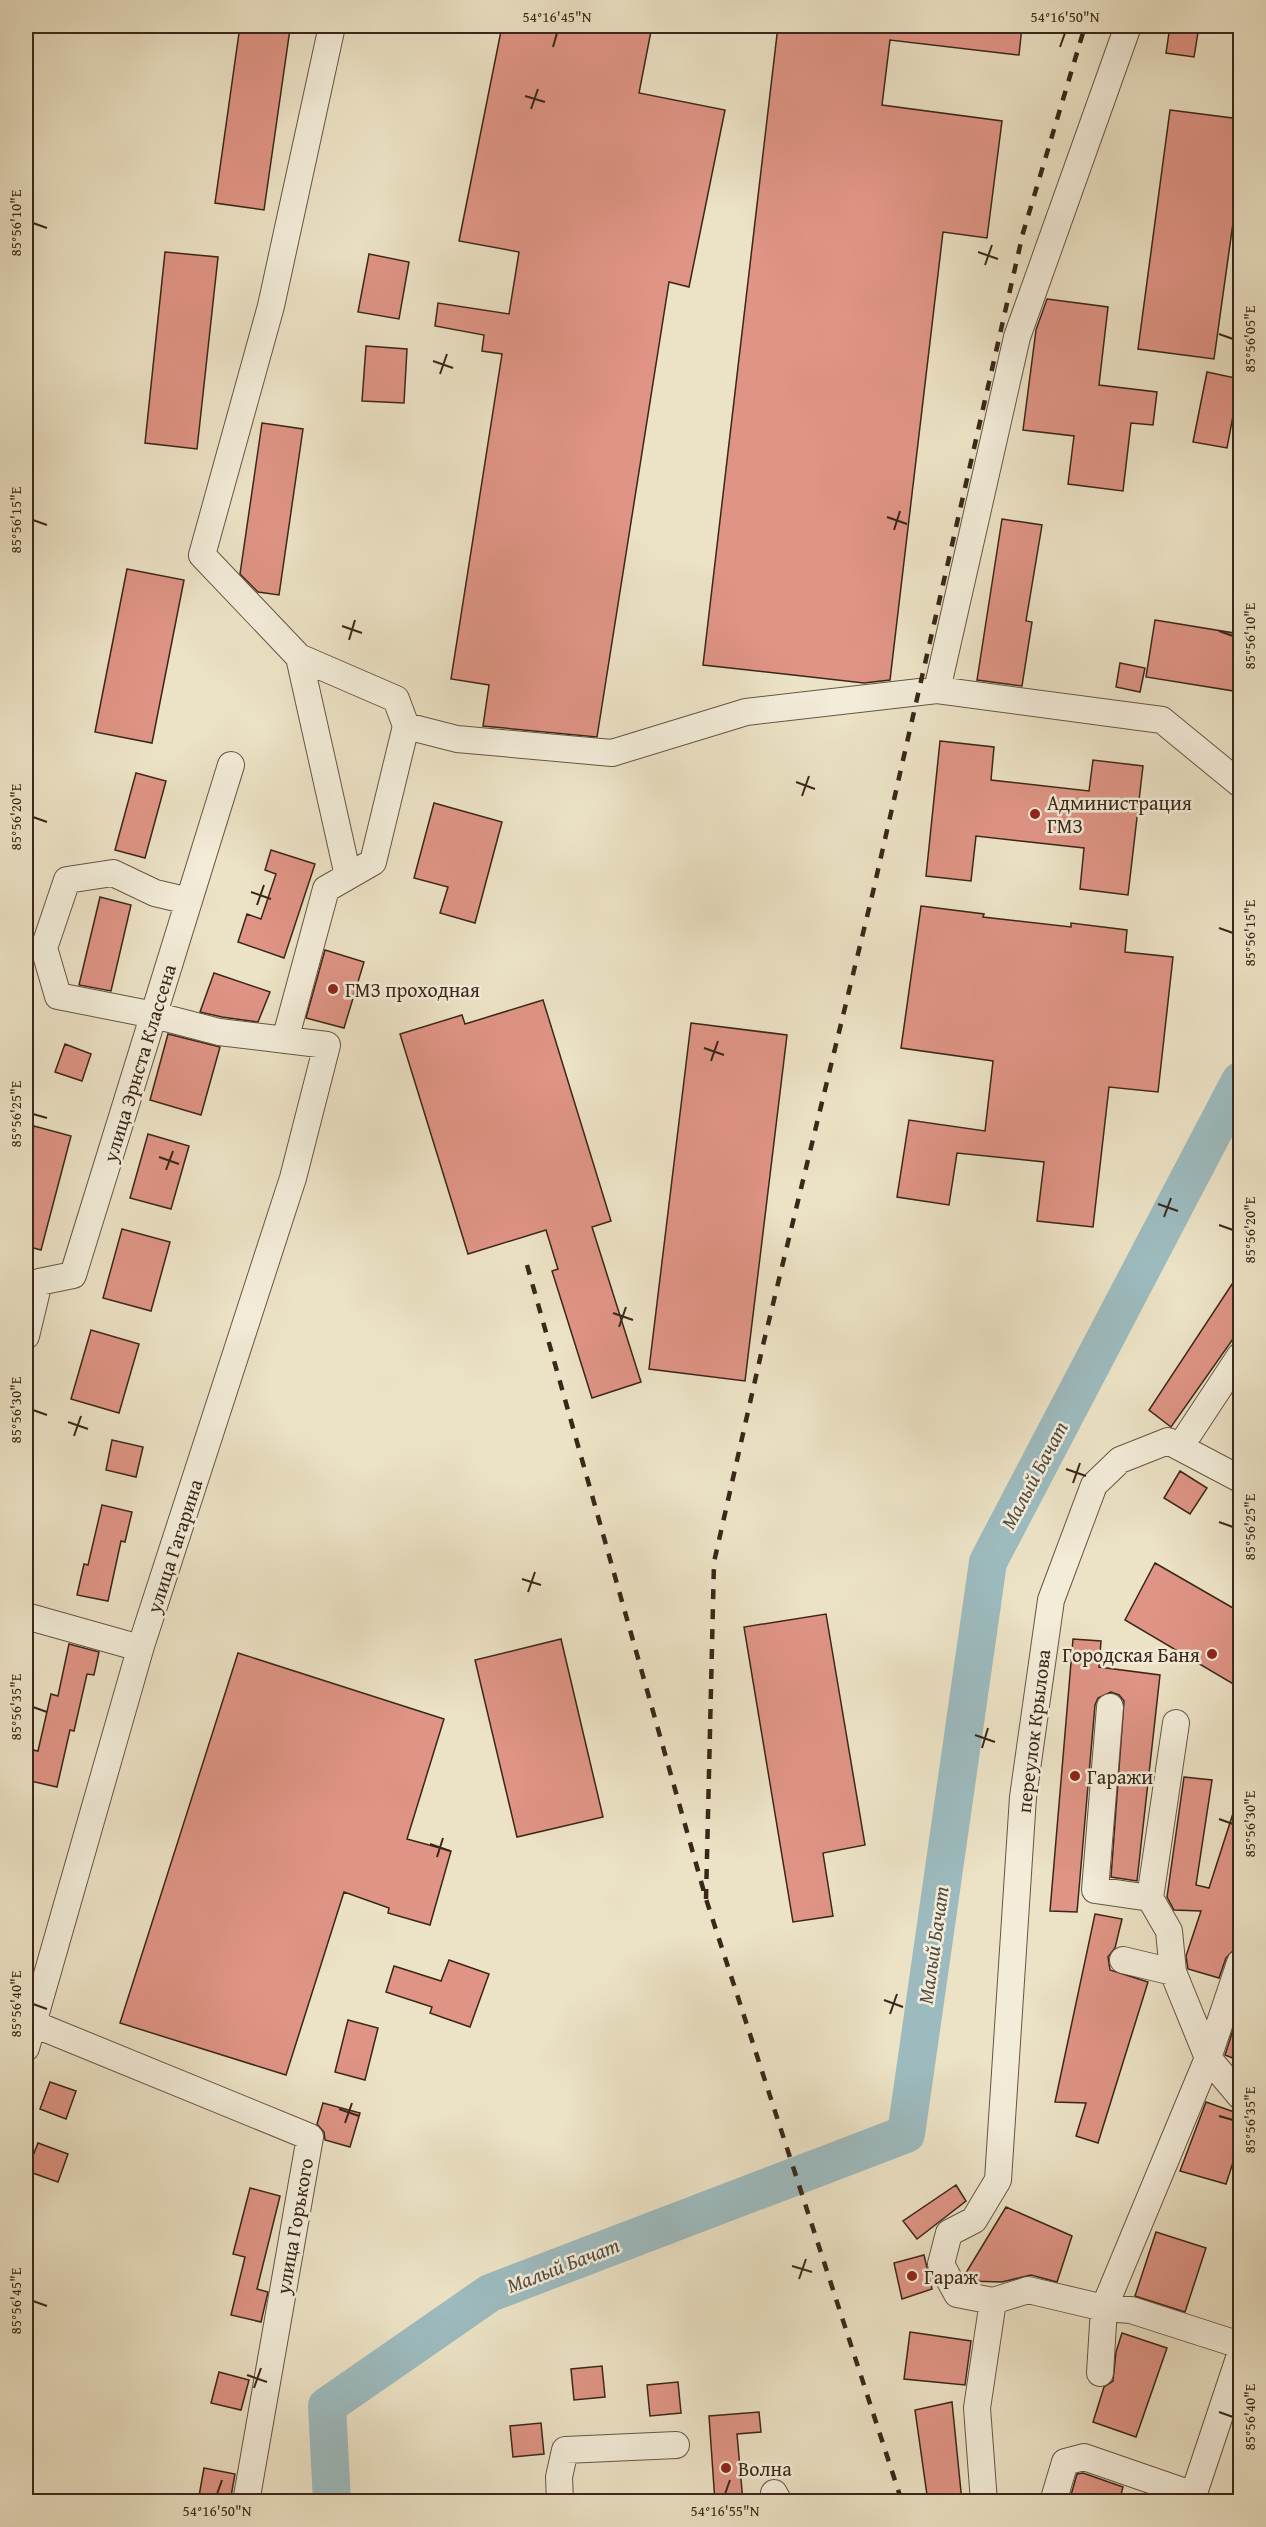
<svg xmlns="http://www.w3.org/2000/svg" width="1266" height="2527" font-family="'Gentium Book Plus',serif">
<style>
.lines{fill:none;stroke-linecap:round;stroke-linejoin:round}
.river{stroke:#9dbbbf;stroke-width:38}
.building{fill:#df9485;stroke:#3a2719;stroke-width:1.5}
.minor-casing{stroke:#665644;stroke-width:28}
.minor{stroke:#f3ecd9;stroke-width:26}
.rail{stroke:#3a2719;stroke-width:4.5;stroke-dasharray:10 10;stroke-linecap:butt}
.ticks{fill:none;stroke:#3a2719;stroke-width:2}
.poi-dot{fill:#8f2418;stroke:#f3ecd9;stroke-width:2}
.labels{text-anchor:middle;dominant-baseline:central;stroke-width:5;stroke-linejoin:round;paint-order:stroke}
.poi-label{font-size:20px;fill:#3a2719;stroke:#f3ecd9;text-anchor:start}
.street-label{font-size:20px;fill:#3a2719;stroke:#f3ecd9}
.water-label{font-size:21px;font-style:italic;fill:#534c42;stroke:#f3ecd9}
.neatline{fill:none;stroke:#3a2719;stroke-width:2}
.ticks-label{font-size:15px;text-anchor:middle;fill:#3a2719}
</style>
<rect width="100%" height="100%" fill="#ece2c5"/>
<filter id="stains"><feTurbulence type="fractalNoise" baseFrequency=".00333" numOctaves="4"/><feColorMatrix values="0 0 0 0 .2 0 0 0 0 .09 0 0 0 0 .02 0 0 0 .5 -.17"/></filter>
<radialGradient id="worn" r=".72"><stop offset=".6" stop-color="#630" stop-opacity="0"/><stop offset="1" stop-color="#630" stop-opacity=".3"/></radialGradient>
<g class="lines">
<path class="river" d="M332,2502L327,2406L490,2293L906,2134L988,1562L1240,1081"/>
</g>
<path class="building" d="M240,26L290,29L264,210L215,203Z
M502,26H652L639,93L725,110L689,287L669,282L597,737L483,726L489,685L451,679L502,354L482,351L484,335L435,326L438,303L509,314L519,252L459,241Z
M778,26H1022L1019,55L890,40L882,105L1002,121L987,238L943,232L890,680L864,683L703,665Z
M1170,26H1199L1194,57L1166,53Z
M1170,110L1240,119V224L1233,223L1214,359L1138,349Z
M165,252L218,257L197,449L145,443Z
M369,254L409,262L399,319L358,312Z
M1047,299L1108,307L1099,385L1157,392L1153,425L1131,423L1123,491L1068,484L1074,436L1023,430L1036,330Z
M366,346L407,349L404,403L362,401Z
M1207,372L1240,379L1227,448L1193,442Z
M262,423L303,429L279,595L258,592L240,574Z
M1002,519L1042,525L1026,621L1032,622L1022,686L977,680Z
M127,569L184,580L152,743L95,732Z
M1155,620L1240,634V692L1146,677Z
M1120,663L1145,668L1140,692L1116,687Z
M940,741L994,747L991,780L1089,791L1093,760L1143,766L1128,895L1080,889L1084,848L976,836L971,881L926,876Z
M136,773L166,781L145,858L115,850Z
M434,803L502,822L475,923L440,913L448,887L414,878Z
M271,850L315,864L284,958L238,942L247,914L261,919L276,874L265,870Z
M100,897L131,905L111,991L79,985Z
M921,906L984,914L983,917L1071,927V923L1127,930L1125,952L1173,957L1158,1092L1109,1087L1093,1227L1037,1221L1044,1162L957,1153L949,1205L897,1197L909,1120L985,1131L993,1061L901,1048Z
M325,950L364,962L344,1028L306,1018Z
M214,973L270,992L258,1022L222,1017L200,1012Z
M543,1000L611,1221L592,1227L641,1382L592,1398L552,1271L558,1269L546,1230L468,1254L400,1034L462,1015L465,1024Z
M691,1023L787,1035L745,1381L649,1369Z
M168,1034L220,1047L201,1115L150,1100Z
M65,1044L91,1054L82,1081L55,1072Z
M34,1126L71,1136L41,1250L26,1246V1158Z
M148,1134L189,1146L171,1209L130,1198Z
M122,1229L170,1242L151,1311L103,1298Z
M1240,1272V1329L1171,1427L1149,1410Z
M91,1330L139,1344L119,1413L71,1399Z
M112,1440L143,1447L136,1477L106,1470Z
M1180,1471L1207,1488L1190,1514L1164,1498Z
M102,1505L132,1512L125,1542L121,1541L108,1601L77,1595L84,1564L88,1565Z
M1155,1563L1240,1612V1688L1125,1620Z
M826,1614L865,1845L823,1853L833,1916L793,1922L744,1627Z
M561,1639L603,1817L517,1837L475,1660Z
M1073,1639L1101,1641L1099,1667L1160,1675L1137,1881L1111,1877L1124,1701L1119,1695L1111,1692L1098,1698L1095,1705L1077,1912L1050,1911Z
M69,1644L99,1652L94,1675L87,1674L74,1731L70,1730L57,1787L26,1780L33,1750L38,1751L51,1694L58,1696Z
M238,1653L444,1719L407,1839L451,1851L430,1925L388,1913L389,1908L344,1892L286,2075L120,2023Z
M1184,1777L1212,1780L1196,1885L1209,1888L1237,1801L1240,1802V1930L1234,1950L1226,1958L1219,1978L1188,1969L1186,1956L1201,1911L1174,1910L1167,1897Z
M1095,1914L1122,1919L1115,1948L1108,1957L1110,1970L1148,1982L1098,2143L1076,2136L1086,2103L1055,2102Z
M449,1960L489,1974L470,2027L430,2013L432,2007L386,1992L394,1966L441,1981Z
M1240,2008V2061L1225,2055Z
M348,2020L378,2028L365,2080L335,2072Z
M50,2082L76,2091L66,2119L40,2109Z
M1206,2102L1240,2114V2141L1226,2184L1180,2171Z
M323,2103L360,2113L350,2147L325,2140L324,2132L317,2124Z
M38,2143L68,2154L58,2182L27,2171Z
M956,2185L966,2201L917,2239L903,2221Z
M250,2188L280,2196L257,2289L268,2292L261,2322L231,2315L245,2257L233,2254Z
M1006,2207L1072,2236L1057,2282L1031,2275L1002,2282L967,2281L964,2276Z
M1156,2232L1206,2248L1185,2312L1135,2296Z
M924,2255L932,2289L902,2299L894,2263Z
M910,2332L971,2341L965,2385L904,2379Z
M1122,2333L1167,2348L1136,2437L1093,2422L1104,2387L1113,2381L1116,2352Z
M602,2366L605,2397L574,2400L571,2369Z
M219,2372L249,2380L241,2410L211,2403Z
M678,2382L681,2413L650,2416L647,2385Z
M952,2402L962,2502H928L915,2410Z
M759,2412L761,2432L737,2434L743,2502H715L709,2416Z
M541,2423L544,2454L513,2457L510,2426Z
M204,2468L235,2474L230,2502L199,2496Z
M1083,2473L1123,2487L1119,2502H1069L1077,2474Z"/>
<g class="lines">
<g class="minor-casing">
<path id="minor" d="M1128,26L1017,337L937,690L1162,720L1240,784
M299,657L202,555L271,306L332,26
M348,876L299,657L396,699L406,726
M285,1040L326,889L373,862L406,726L457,739L612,753L746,712L937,690
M26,1336L39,1282L73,1275L231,765
M1180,1447L1240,1356
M26,1616L129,1645L141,1646
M1110,1707L1095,1890L1150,1898
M1176,1723L1150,1898L1169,1931L1173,1972L1208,2058L1240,2096
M1123,1960L1173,1972
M34,2024L310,2137L246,2502
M26,2048L141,1646L293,1178L327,1045L219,1032L154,1015L58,996L44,948L67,880L113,873L155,893L189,901
M993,2301L957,2294L941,2264L949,2233L974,2220L998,2180L1023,1797L1051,1600L1094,1485L1120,1460L1168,1441L1240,1479
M1100,2373L1104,2308L1208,2058L1240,1963
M774,2493L779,2502
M560,2502L559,2477L565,2450L676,2445
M984,2502L977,2408L993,2301L1028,2290L1104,2308L1131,2310L1240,2345
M1053,2502L1065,2462L1084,2457L1194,2495
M1191,2502L1240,2355"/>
</g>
<use href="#minor" class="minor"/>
<path class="rail" d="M527,1265L706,1899L902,2502
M706,1899L714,1562L764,1341L873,892L1023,233L1085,26"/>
</g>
<path class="ticks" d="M553,47L557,33M1060,47L1065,33M525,96L545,102M531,109L538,89M33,223L47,228M978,252L998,259M985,265L992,245M1219,334L1233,339M433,361L453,368M440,374L447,354M887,517L907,524M33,520L47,525M894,530L900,511M342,626L362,633M1219,631L1233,636M349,640L355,620M796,782L815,789M802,796L809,776M33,817L47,822M251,892L271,899M257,905L264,885M1219,928L1233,933M704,1048L724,1055M711,1061L718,1041M33,1114L47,1118M159,1157L179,1164M166,1170L173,1151M1158,1204L1178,1211M1164,1217L1171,1198M1219,1225L1233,1230M613,1313L633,1320M619,1327L626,1307M33,1410L47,1415M68,1422L88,1429M74,1436L81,1416M1066,1469L1086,1476M1073,1483L1080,1463M1219,1522L1233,1527M522,1579L541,1585M528,1592L535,1572M33,1707L47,1712M975,1735L995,1742M982,1748L988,1728M1219,1819L1233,1824M430,1844L450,1851M437,1857L443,1838M884,2000L903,2007M33,2004L47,2009M890,2014L897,1994M339,2109L359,2116M1219,2116L1233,2120M345,2123L352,2103M792,2266L812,2272M799,2279L806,2259M33,2301L47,2306M247,2375L267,2382M254,2388L261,2368M1219,2412L1233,2417M217,2494L222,2480M725,2494L730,2480"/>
<g class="poi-dot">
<circle cx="1035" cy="814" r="6"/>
<circle cx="333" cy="989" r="6"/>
<circle cx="1212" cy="1654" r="6"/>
<circle cx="1075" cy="1776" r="6"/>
<circle cx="912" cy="2276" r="6"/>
<circle cx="726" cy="2468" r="6"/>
</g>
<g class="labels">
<g class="poi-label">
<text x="1047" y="802">Администрация<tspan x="1047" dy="23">ГМЗ</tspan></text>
<text x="345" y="989">ГМЗ проходная</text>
<text x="1200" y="1654" text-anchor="end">Городская Баня</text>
<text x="1087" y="1776">Гаражи</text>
<text x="924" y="2276">Гараж</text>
<text x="738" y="2468">Волна</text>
</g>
<g class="street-label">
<text transform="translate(139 1063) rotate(-73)">улица Эрнста Классена</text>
<text transform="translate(174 1546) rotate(-72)">улица Гагарина</text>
<text transform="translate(1033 1731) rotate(-83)">переулок Крылова</text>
<text transform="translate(294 2226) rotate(-80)">улица Горького</text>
</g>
<g class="water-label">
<text transform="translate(1034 1475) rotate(-62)">Малый Бачат</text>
<text transform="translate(933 1945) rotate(-82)">Малый Бачат</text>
<text transform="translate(563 2265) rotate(-21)">Малый Бачат</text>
</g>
</g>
<rect width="1266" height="2527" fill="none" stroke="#ece2c5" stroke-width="66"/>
<rect x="33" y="33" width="1200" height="2461" class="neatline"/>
<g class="ticks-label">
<text x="557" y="22">54°16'45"N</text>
<text x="1065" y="22">54°16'50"N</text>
<text transform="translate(16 223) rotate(-90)" y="5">85°56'10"E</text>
<text transform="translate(1250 339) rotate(-90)" y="5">85°56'05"E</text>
<text transform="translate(16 520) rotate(-90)" y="5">85°56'15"E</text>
<text transform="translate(1250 636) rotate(-90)" y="5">85°56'10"E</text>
<text transform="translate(16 817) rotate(-90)" y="5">85°56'20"E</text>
<text transform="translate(1250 933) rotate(-90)" y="5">85°56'15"E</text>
<text transform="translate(16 1114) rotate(-90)" y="5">85°56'25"E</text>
<text transform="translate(1250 1230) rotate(-90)" y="5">85°56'20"E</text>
<text transform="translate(16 1410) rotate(-90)" y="5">85°56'30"E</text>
<text transform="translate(1250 1527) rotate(-90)" y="5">85°56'25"E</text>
<text transform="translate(16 1707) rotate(-90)" y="5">85°56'35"E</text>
<text transform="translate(1250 1824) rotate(-90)" y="5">85°56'30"E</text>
<text transform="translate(16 2004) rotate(-90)" y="5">85°56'40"E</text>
<text transform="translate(1250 2120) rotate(-90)" y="5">85°56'35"E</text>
<text transform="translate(16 2301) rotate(-90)" y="5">85°56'45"E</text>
<text transform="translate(1250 2417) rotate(-90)" y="5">85°56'40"E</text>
<text x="217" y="2516">54°16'50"N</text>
<text x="725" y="2516">54°16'55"N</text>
</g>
<rect width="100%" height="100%" filter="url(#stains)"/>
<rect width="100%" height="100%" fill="url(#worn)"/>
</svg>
